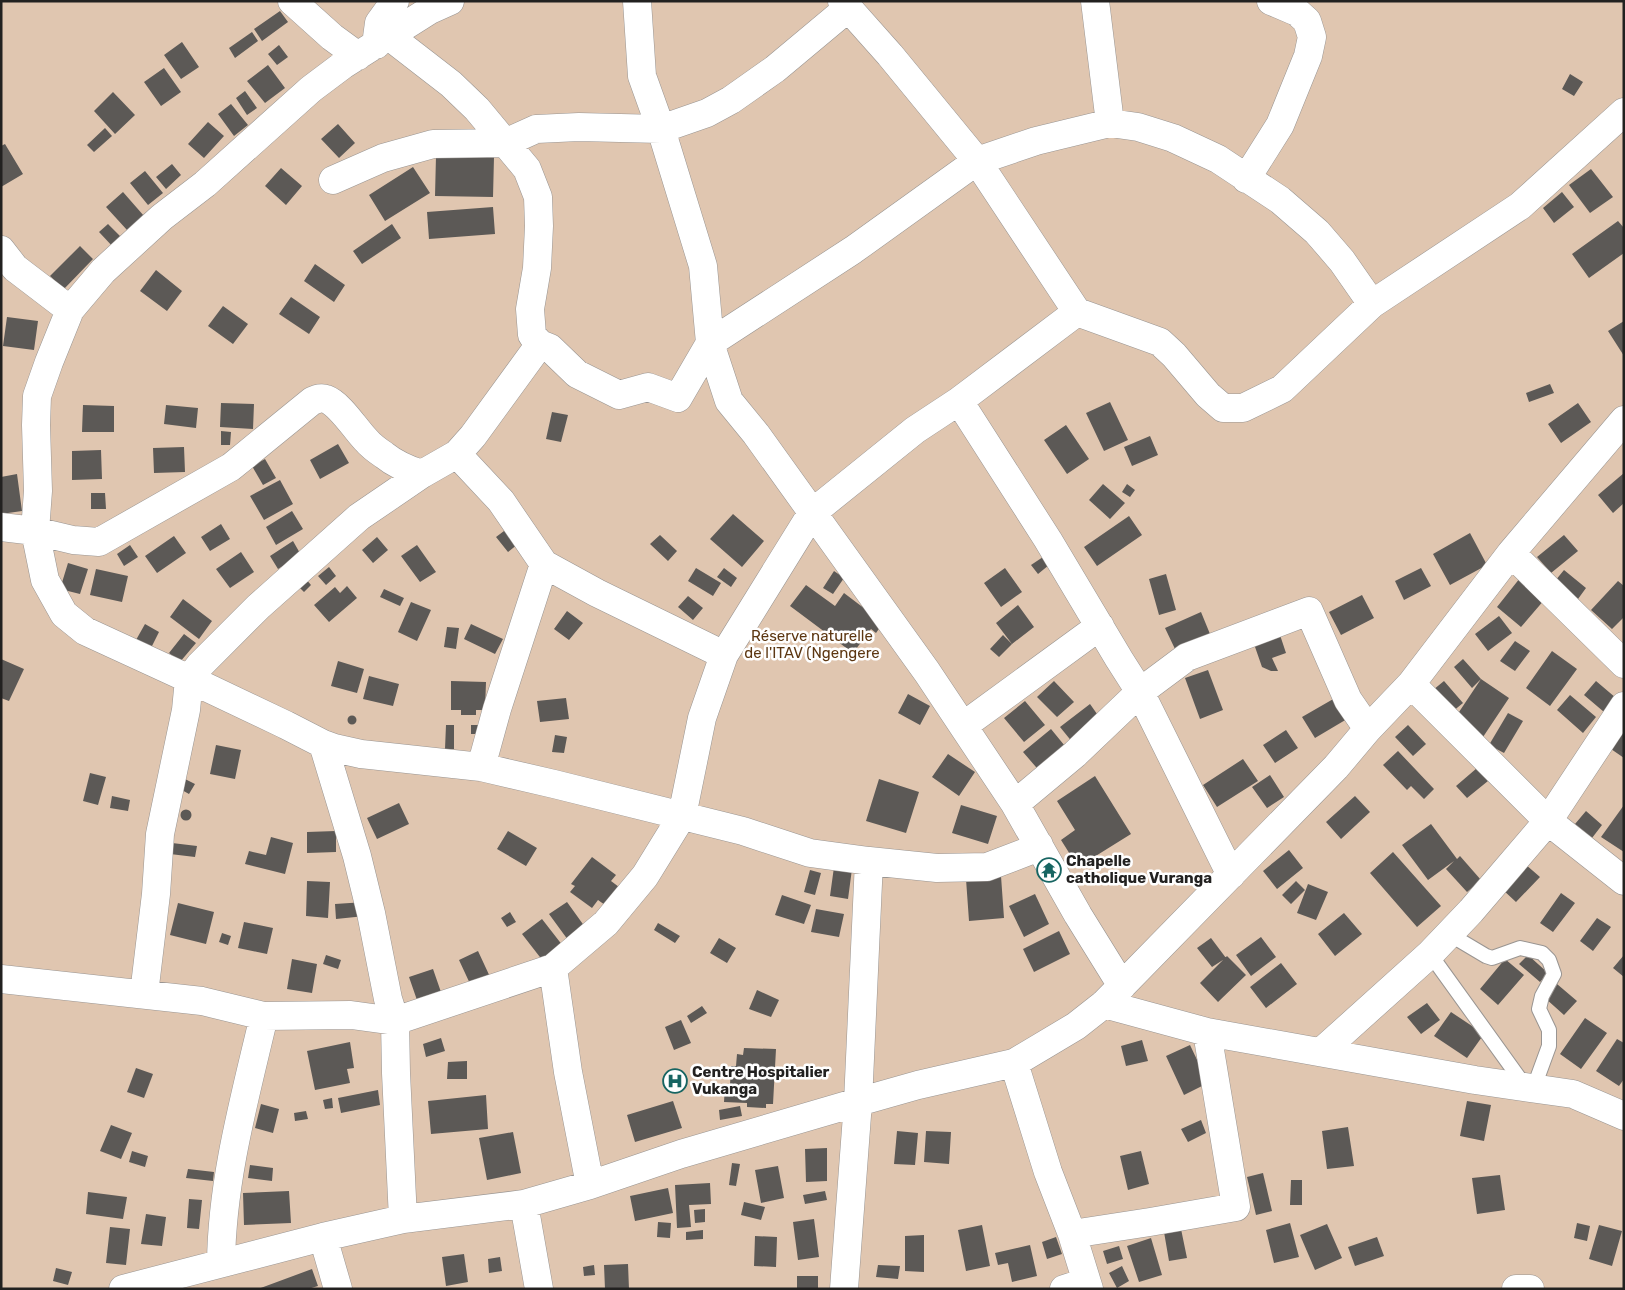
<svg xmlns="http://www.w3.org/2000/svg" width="1625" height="1290" font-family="Rubik,sans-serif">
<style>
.green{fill:#e0c6b0}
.building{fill:#5c5956}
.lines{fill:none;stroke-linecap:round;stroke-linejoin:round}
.lane-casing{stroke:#999592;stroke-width:16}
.street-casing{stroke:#999592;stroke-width:29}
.lane{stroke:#fff;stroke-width:14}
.street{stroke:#fff;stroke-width:28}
.labels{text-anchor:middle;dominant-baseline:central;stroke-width:5;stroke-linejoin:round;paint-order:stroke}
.park-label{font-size:15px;fill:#5d3712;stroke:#fff}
.poi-label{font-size:15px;font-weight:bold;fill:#222120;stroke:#fff;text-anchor:start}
</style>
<rect width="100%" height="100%" fill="#e2dedb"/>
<path class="green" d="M1,1H1624V1289H1Z"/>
<path class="building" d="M280,11L288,22L262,41L254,29Z
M252,32L258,41L235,58L229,48Z
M182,42L199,67L181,79L164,55Z
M279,45L288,57L277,65L268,54Z
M268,65L285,88L265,103L247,81Z
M164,68L181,92L161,106L144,82Z
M1570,74L1583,82L1574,96L1562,89Z
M245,91L257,108L247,115L236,98Z
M113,92L135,115L115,134L94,111Z
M231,104L248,125L234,136L218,114Z
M208,122L224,136L204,158L188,144Z
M338,124L355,143L339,158L321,139Z
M105,128L112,136L94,152L87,145Z
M5,144L23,174L1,187V146Z
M436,156L494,157L493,197L435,196Z
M172,164L181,175L166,189L156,177Z
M413,167L430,193L385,221L369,195Z
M281,168L302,186L286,205L265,186Z
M1591,169L1613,197L1590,213L1569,185Z
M145,171L163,193L148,205L130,183Z
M123,192L144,216L127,230L106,207Z
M1562,192L1574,207L1554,223L1543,208Z
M493,207L495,234L429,239L427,212Z
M1618,221L1624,228V253L1589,278L1572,254Z
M108,224L123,239L114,248L99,232Z
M392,224L401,238L362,264L353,251Z
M80,246L93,259L64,289L50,276Z
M315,264L345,285L334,302L304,281Z
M156,270L182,291L167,311L140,291Z
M291,297L320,317L309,334L279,314Z
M223,306L248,324L233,344L208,326Z
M7,317L38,321L34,350L3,346Z
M1624,321V356L1608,331Z
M1550,384L1554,393L1529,402L1526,393Z
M1110,402L1128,440L1104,451L1086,413Z
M221,403L254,404L253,429L220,427Z
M1578,403L1591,422L1561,443L1548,424Z
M83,405L114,406V432H82Z
M166,405L198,408L196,428L164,424Z
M552,412L568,415L561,442L546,439Z
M1066,425L1089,459L1067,474L1044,440Z
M221,431L231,432L230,445H221Z
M1150,436L1158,455L1132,466L1124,447Z
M338,444L349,463L320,479L310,460Z
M184,447L185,472L154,473L153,448Z
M101,450L102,479L72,480V451Z
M265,459L276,478L263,485L252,466Z
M1624,473V503L1613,513L1598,495Z
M17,474L22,511L1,514V477Z
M280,480L293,504L264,520L250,496Z
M1103,484L1125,503L1110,519L1089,500Z
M1127,484L1135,490L1130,497L1122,492Z
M91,493H105L106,509H91Z
M292,511L303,529L276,545L266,527Z
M733,514L764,541L742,567L710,539Z
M1129,516L1142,535L1097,566L1084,547Z
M221,524L230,539L210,551L201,537Z
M512,525L523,540L508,552L496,537Z
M1470,533L1487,565L1450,585L1433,554Z
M660,535L677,551L668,561L650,544Z
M1564,535L1578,551L1551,573L1537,557Z
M174,536L186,553L157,573L145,556Z
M377,537L388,550L373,563L362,550Z
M293,541L301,555L278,569L270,556Z
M130,545L138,557L124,566L117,554Z
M417,545L436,572L420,582L401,556Z
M241,552L254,572L230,588L216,569Z
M1043,557L1049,565L1038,574L1031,565Z
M68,563L88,569L80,594L60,589Z
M329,567L336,576L326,585L318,576Z
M696,568L721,583L713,596L688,581Z
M724,568L737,578L731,587L717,577Z
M1005,568L1022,592L1001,607L984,583Z
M1421,568L1431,586L1404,600L1395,581Z
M96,569L128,576L122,602L90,595Z
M1564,570L1586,588L1578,599L1555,581Z
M834,571L844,578L833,594L823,588Z
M1166,574L1176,610L1159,615L1149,579Z
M305,578L311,585L304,592L297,585Z
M1520,578L1545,599L1521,627L1497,607Z
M1618,581L1624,586V617L1612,629L1591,610Z
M806,585L835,606L844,593L873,615L885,620L876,633L871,629L853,653L790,606Z
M347,586L357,598L329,622L314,605L335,587L340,593Z
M384,589L404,598L400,606L380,597Z
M1362,595L1374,618L1341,635L1329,612Z
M688,596L703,608L693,620L678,607Z
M183,599L212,621L199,639L170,617Z
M411,602L431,610L417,641L398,632Z
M1018,605L1034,627L1012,644L996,623Z
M567,611L583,623L569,640L554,629Z
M1201,612L1210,634L1175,649L1165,628Z
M1499,616L1512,633L1488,651L1475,634Z
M145,624L159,632L151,648L136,640Z
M471,624L503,639L495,654L464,639Z
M447,627L459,628L456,649L444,647Z
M184,634L196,643L180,662L169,653Z
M1003,635L1012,644L999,657L990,649Z
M1280,635L1286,653L1272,658L1278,671H1271L1262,667L1254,644Z
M1515,641L1530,651L1515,671L1500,661Z
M1552,651L1577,669L1550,706L1526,688Z
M1,659L24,669L9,701L1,698Z
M1463,659L1481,679L1472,688L1454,667Z
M338,661L364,669L357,693L331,686Z
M1208,670L1223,710L1200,719L1185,678Z
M369,676L399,684L393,706L363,699Z
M1481,679L1509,698L1483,737L1455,718Z
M451,681L486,682L485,710H476V715H461V710H451Z
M1054,681L1074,702L1057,717L1037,697Z
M1444,681L1463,703L1452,712L1433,690Z
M1596,681L1616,698L1604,712L1584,695Z
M908,694L930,706L920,725L898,713Z
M1570,695L1596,717L1583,733L1557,710Z
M566,698L569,719L540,722L537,701Z
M1335,698L1347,719L1315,738L1302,717Z
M1025,701L1045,725L1024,742L1004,718Z
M1090,704L1102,721L1073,743L1060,727Z
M1508,713L1523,721L1504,753L1489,745Z
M347.5 720a4.5 4.5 0 1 1 9 0a4.5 4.5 0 1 1-9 0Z
M446,725H454V749H445Z
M471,725H480V734H471Z
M1408,725L1426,744L1413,756L1395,737Z
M1051,729L1069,751L1042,774L1023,752Z
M1286,730L1298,748L1275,763L1263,745Z
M1624,732V758L1611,749Z
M555,735L567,737L564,753L552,752Z
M216,745L241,750L235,779L210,774Z
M1398,751L1434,789L1424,799L1411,786L1407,790L1383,765Z
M948,754L975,772L959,796L932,777Z
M1243,759L1258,781L1217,807L1203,785Z
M1477,768L1488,781L1467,798L1456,786Z
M90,773L106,777L98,805L83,801Z
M1270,775L1284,797L1267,808L1252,787Z
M1095,776L1131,834L1078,867L1061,840L1075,830L1057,801Z
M185,779L195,784L189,794L180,789Z
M879,779L919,792L906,833L866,821Z
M112,796L130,800L128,811L110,808Z
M1355,796L1370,812L1341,839L1326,822Z
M399,803L409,824L377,839L367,818Z
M961,805L997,816L988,844L952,833Z
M1624,805V852L1601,837Z
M180.5 815a5.5 5.5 0 1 1 11 0a5.5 5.5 0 1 1-11 0Z
M1586,811L1602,825L1592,838L1575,824Z
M1431,824L1457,859L1460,856L1481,880L1467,892L1446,869L1454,861L1428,880L1402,845Z
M336,831V852L307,853V832Z
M508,831L537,848L526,866L497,849Z
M271,837L293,843L285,874L245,864L249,851L266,855Z
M172,843L197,846L195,857L170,854Z
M1289,850L1303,868L1277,889L1263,871Z
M1393,852L1441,906L1417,927L1370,873Z
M592,857L616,875L611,881L619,887L605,905L598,900L592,908L570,892L575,886L571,884Z
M1525,864L1540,877L1516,902L1502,889Z
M834,867L852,869L848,899L830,896Z
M810,870L821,873L815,895L804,892Z
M1001,876L1004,918L969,921L966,879Z
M307,881L330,882L328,918L306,916Z
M1296,881L1305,890L1291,904L1282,895Z
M1308,884L1328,892L1316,920L1297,913Z
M1561,893L1575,903L1553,932L1540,923Z
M1035,894L1049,924L1024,937L1009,906Z
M782,895L811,905L804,924L775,915Z
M365,902V916L336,919L335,904Z
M567,902L585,927L568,940L549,914Z
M178,903L214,912L206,944L170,935Z
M816,909L844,914L839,937L811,932Z
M510,912L516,922L507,927L501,918Z
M1344,913L1362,934L1335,956L1318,934Z
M1597,918L1611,927L1593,951L1580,941Z
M542,919L563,946L543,961L522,934Z
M244,922L273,928L267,954L238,948Z
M658,923L680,936L675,943L654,930Z
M1059,931L1070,954L1034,972L1023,949Z
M222,933L231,936L228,945L219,942Z
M1261,937L1276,957L1251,976L1236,955Z
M719,938L736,948L727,963L710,953Z
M1211,938L1226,958L1212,967L1197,948Z
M478,951L491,979L472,988L459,960Z
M326,955L341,960L338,969L323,964Z
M1528,955L1548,973L1540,982L1519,964Z
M1624,955V977L1613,968Z
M1227,956L1246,975L1218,1002L1200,983Z
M292,959L317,964L312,993L287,989Z
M1505,959L1524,975L1498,1005L1480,989Z
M1281,963L1297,984L1266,1008L1250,987Z
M433,969L442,995L418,1003L409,977Z
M1557,984L1577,1001L1564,1015L1545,998Z
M757,990L779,1000L771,1017L749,1009Z
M1427,1003L1440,1020L1421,1034L1407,1017Z
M702,1006L707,1013L691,1023L687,1016Z
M1451,1012L1484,1034L1467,1058L1434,1036Z
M1585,1018L1607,1033L1581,1069L1560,1054Z
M681,1020L691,1043L674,1050L665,1027Z
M441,1038L445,1051L426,1057L423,1044Z
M1617,1039L1624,1043V1079L1619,1086L1596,1071Z
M1142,1040L1148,1061L1126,1066L1121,1046Z
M350,1042L354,1068L347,1069L350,1083L315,1090L307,1051Z
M1190,1045L1208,1083L1184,1095L1166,1056Z
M744,1048L776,1049L773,1104H766V1108L747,1107V1103L724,1102L725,1085H730L731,1066H736L737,1054L743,1055Z
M467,1061V1079H447L448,1062Z
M136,1068L153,1074L144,1098L127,1092Z
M378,1090L380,1105L341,1113L338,1098Z
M486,1095L488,1129L431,1134L428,1101Z
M332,1098L333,1108L325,1109L323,1100Z
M673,1101L682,1128L635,1142L627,1115Z
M1467,1101L1491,1105L1484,1141L1460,1136Z
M261,1104L279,1109L273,1133L255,1128Z
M740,1106L742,1116L720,1120L719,1110Z
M306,1111L308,1119L295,1121L294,1113Z
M1201,1120L1206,1133L1188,1142L1181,1129Z
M111,1125L132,1133L121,1159L100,1151Z
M1348,1127L1354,1166L1327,1169L1322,1131Z
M897,1131L918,1133L915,1165L894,1164Z
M926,1131L951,1132L949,1164L924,1162Z
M513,1132L521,1173L487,1180L479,1138Z
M827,1148V1181L806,1182L805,1149Z
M132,1151L148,1156L145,1167L129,1162Z
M1141,1151L1149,1184L1128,1190L1120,1156Z
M732,1163L740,1164L736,1186L729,1185Z
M250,1165L273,1168L272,1181L248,1178Z
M778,1166L784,1198L761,1203L755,1170Z
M188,1169L214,1172L213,1181L186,1178Z
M1263,1173L1272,1211L1256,1215L1247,1177Z
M1500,1175L1505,1210L1477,1214L1472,1178Z
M1291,1180H1302V1205H1290Z
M710,1183L711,1204L689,1205L691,1227L677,1228L675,1185Z
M668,1188L673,1213L635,1221L630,1196Z
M289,1191L291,1223L244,1225L243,1193Z
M825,1191L827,1200L805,1204L803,1195Z
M88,1192L127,1197L123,1219L86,1214Z
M189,1199L202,1200L199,1229L187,1228Z
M744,1202L765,1207L761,1220L741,1215Z
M705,1209V1222L695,1223L694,1210Z
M146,1214L166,1217L162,1246L141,1244Z
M814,1219L819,1257L798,1260L793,1222Z
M658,1222L671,1223L670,1238L657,1237Z
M1290,1223L1299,1257L1274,1263L1266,1230Z
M1577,1223L1590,1226L1587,1241L1574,1238Z
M1327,1224L1342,1258L1315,1270L1300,1235Z
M982,1225L990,1266L966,1271L958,1230Z
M1599,1225L1622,1231L1612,1266L1589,1259Z
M110,1227L130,1229L126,1265L106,1263Z
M1181,1229L1187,1258L1169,1261L1164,1232Z
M703,1230V1239L686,1240V1232Z
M924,1235V1272L905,1271V1236Z
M755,1236L777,1237L776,1267L754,1266Z
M1056,1237L1062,1254L1047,1259L1042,1242Z
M1377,1237L1384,1256L1355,1266L1348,1247Z
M1151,1238L1162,1275L1139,1282L1127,1246Z
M1030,1245L1037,1276L1012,1282L1008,1263L998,1265L995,1253Z
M1119,1246L1123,1259L1107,1264L1103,1251Z
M464,1254L468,1282L446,1286L442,1257Z
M500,1257L502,1271L489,1273L488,1259Z
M628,1264L629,1289H605L604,1265Z
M594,1265L595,1275L584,1276L583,1267Z
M878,1265L900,1266L898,1279L876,1277Z
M1122,1266L1129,1281L1117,1288L1109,1273Z
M56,1268L72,1272L68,1285L53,1281Z
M312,1269L318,1286L308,1289H258Z
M797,1276H818V1289H797Z"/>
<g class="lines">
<g class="lane-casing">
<path id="lane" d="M1449,934L1486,956L1492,958L1520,948L1542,953L1549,960L1554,974L1542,996L1539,1009L1549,1030V1046L1534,1087
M1430,954L1525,1086"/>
</g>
<g class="street-casing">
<path id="street" d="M292,1L332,37L358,56
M450,1L430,10L343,65L311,89L205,184L162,217L103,271L70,310L49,362L37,396L36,425L38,491L35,531L45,580L64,614L85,631L185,677L286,725L323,744L334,748L361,754L481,767L554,784L743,831L810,853L869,861L937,868L987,867L1029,851L1039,845
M637,1L642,76L661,129L703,266L710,343L729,401L756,434L927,672L1015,804L1078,915L1122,986
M842,1L890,55L977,161L1077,312
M1095,1L1110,123
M389,36L451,84L477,109L527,169L538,197L539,226L537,268L530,309L532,335L540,344L550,348L577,374L619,395L648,387L678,398L710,343L853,250L977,161L1036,141L1110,123L1138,127L1173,138L1218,159L1280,200L1317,232L1342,261L1372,304
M376,45L379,23L395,1
M1246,179L1280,125L1308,56L1312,37L1307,21L1297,12L1271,1
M333,180L383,158L433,144L505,143L536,129L579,127L661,129L707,113L731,100L775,69L848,8
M1,250L15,268L70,310
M959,401L1048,540L1119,659L1140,692L1231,875
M457,454L501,501L544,564L597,593L724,655
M1,527L35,531L73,540L99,542L231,467L312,401C317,399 321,397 326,399C340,404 356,430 366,440C371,446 378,451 384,455C395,464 409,470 422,474
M1511,553L1624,664
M1411,684L1548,821L1624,881
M963,726L1100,626
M323,744L357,856L371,913L388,999L395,1021L396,1073L403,1219
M481,767L497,709L544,564
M1015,804L1075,754L1140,692L1187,657L1309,611L1348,700L1368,729
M553,968L568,1072L590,1185
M1,979L202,1001L264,1016L351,1015L395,1021L553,968L606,923L645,876L682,816L702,718L724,655L812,513L915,430L959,401L1077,312L1160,342L1174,355L1208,395L1223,408H1243L1282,389L1372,304L1520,206L1624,112
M144,994L156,894L160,834L186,710L189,679L200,665L258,607L359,517L422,474L457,454L473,436L540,344
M1104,1004L1207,1032L1475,1080L1573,1094L1624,1116
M1321,1052L1430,954L1471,911L1548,821L1624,706
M1014,1063L1048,1172L1072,1234L1089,1289
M524,1204L539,1289
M1072,1234L1150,1222L1236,1207L1207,1032
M323,1237L338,1289
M221,1263C222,1179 245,1097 264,1016
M123,1289L323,1237L403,1219L524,1204L590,1185L681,1154L858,1102L918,1085L1014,1063L1076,1026L1104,1004L1336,767L1368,729L1411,684L1511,553L1624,420
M844,1289L858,1102L869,861
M1064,1289L1086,1282
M1516,1289H1530"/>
</g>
<use href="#lane" class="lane"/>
<use href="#street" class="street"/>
</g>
<defs>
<g id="temple-ring" transform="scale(1.25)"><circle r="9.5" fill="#fff" stroke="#176562" stroke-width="1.5"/><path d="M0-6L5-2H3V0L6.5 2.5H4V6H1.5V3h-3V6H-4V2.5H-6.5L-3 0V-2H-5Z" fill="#176562"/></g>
<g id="hospital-ring" transform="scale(1.25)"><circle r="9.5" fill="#fff" stroke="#176562" stroke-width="1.5"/><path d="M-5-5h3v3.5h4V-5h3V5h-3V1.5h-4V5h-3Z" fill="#176562"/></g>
</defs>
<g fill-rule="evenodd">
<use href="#temple-ring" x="1049" y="870"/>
<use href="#hospital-ring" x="675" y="1081"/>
</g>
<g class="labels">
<g class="park-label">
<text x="812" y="636">Réserve naturelle<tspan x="812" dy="17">de l'ITAV (Ngengere</tspan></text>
</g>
<g class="poi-label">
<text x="1066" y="861">Chapelle<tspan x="1066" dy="17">catholique Vuranga</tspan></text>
<text x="692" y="1072">Centre Hospitalier<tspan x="692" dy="17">Vukanga</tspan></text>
</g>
</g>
<rect width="1625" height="1290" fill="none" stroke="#222120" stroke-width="5"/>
</svg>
